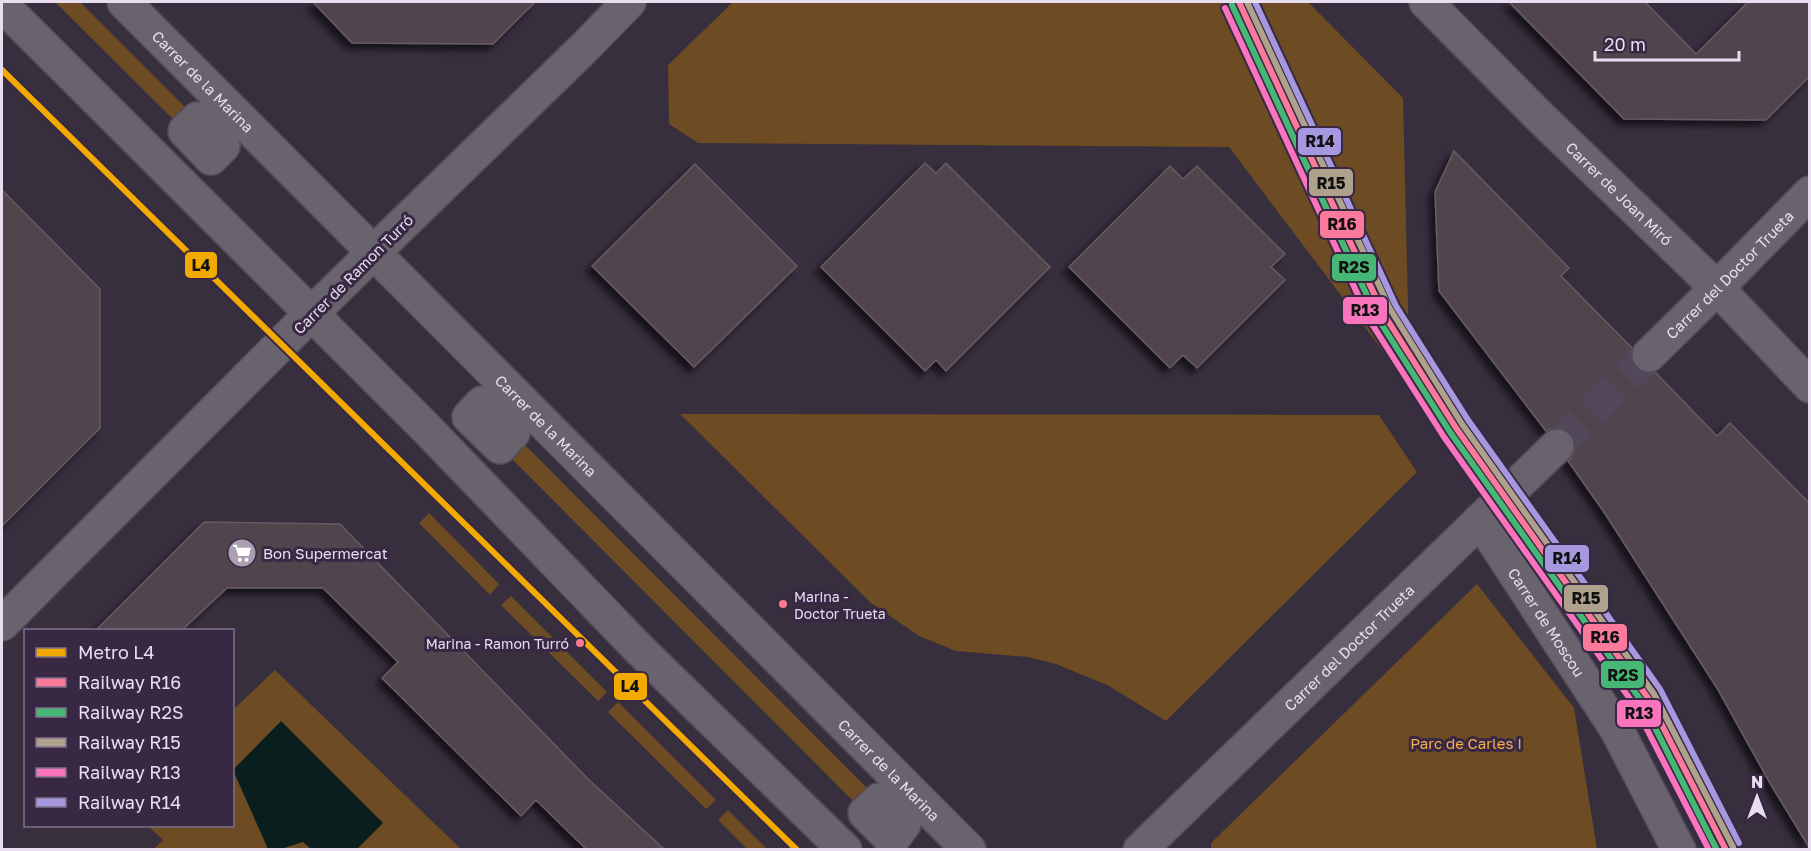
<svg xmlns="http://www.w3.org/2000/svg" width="1811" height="851" font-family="'Golos Text',sans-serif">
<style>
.green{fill:#6d4b23}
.water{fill:#0a1e1e}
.building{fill:#51454e;stroke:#675b63;stroke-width:1.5;filter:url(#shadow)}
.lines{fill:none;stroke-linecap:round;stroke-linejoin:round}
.minor-tunnel{stroke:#524859;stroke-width:33;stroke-dasharray:33 16;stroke-linecap:butt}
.pedestrian-casing{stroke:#534b59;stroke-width:36}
.minor-casing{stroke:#534b59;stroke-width:36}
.tertiary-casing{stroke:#534b59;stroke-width:36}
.pedestrian{stroke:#69636e;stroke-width:33}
.minor{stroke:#69636e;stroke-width:33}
.tertiary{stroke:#69636e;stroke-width:33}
.rail-1-casing{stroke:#382844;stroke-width:10}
.rail-2-casing{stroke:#382844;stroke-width:10}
.rail-3-casing{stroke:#382844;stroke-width:10}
.rail-4-casing{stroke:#382844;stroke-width:10}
.rail-5-casing{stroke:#382844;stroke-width:10}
.rail-1{stroke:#fb7a9c;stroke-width:6}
.rail-2{stroke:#46b775;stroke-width:6}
.rail-3{stroke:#aea28c;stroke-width:6}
.rail-4{stroke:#fa74bd;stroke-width:6}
.rail-5{stroke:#a698df;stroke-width:6}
.metro-1-casing{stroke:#382844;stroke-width:10}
.metro-1{stroke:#f2a900;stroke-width:6}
.bus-dot{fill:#fe7a93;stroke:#382844;stroke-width:2}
.labels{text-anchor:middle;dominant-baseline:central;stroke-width:6;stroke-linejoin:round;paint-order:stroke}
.bus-label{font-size:14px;fill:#e8def0;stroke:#382844;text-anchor:start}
.street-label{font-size:15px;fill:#e8def0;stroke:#382844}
.poi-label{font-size:15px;fill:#e8def0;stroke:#382844;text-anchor:start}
.park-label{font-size:15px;fill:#f7ae4c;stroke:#382844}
.line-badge{stroke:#382844;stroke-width:2}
.pale-badge-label{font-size:16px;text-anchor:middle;font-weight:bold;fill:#111}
</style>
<defs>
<filter id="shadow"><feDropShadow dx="-5.5" dy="5.5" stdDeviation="3" flood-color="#0009"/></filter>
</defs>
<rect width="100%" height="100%" fill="#372e3e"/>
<path class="green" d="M55,2H80L197,119L185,131Z
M733,2H1308L1403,98L1410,387L1229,147L698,143L669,124L668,65Z
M680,414L1379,415L1417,472L1166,721L1109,686L1056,664L1028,657L956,651L919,636L871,603Z
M513,433L879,800L865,813L500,447Z
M429,513L499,584L490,595L419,523Z
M1477,584L1574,708L1597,849H1211V843Z
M511,596L607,692L598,701L501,605Z
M275,670L461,849H154L163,840L148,826H232L233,710Z
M618,702L716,800L706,809L608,712Z
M728,810L767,849H747L718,820Z"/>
<path class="water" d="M281,721L383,823L357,849H311L303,842L281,849H268L233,770Z"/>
<path class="building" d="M313,2H535L493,44L352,43Z
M1509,2H1645L1696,54L1748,2H1809V77L1766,120L1624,119Z
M1454,151L1569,268L1561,276L1632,348L1631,359L1636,369L1645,373L1655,372L1717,436L1730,423L1809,503V847L1771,785L1717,688L1604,512L1568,461L1575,451V442L1571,433L1562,428H1553L1546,431L1439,291L1435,192Z
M925,163L936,173L946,163L1050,267L946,371L936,360L925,371L821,267Z
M695,164L797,266L694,367L592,266Z
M1170,166L1183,179L1197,166L1285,254L1271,267L1285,280L1197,368L1183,355L1170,368L1069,267Z
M2,190L100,289V428L2,526Z
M204,522L340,524L588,779L664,849H586L536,800L521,816L382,678L398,662L323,588H227L182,630H96Z"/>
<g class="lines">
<path class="minor-tunnel" d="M1557,446L1649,355"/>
<g class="pedestrian-casing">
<path id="pedestrian" d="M197,119L223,146L211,158L185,131Z
M482,403L513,433L500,447L469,417Z
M879,800L904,824L892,840L865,813Z"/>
</g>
<g class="minor-casing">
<g id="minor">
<path id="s1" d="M1426,2L1538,115L1717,288L1810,386"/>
<path d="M374,252L583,49L629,2"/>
<path id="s2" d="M1649,355L1717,288L1810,193"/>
<path id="s3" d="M1480,520L1617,730L1679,850"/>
<path d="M2,624L311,314"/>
<path id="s4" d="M1140,850L1557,446"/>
</g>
</g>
<g class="tertiary-casing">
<g id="tertiary">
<path id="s5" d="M124,2L969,850"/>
<path d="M2,5L426,428L637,647L845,850"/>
<path d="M311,314L374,252"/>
</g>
</g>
<use href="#pedestrian" class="pedestrian"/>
<use href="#minor" class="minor"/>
<use href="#tertiary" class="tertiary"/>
<g class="rail-1-casing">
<path id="rail-1" d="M1239,2L1383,313L1456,428L1648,698L1726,850"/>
</g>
<g class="rail-2-casing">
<path id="rail-2" d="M1232,5L1377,317L1450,432L1642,702L1717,850"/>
</g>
<g class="rail-3-casing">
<path id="rail-3" d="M1247,2L1390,309L1462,424L1654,694L1733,847"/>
</g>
<g class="rail-4-casing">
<path id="rail-4" d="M1225,8L1370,321L1444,437L1635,706L1709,850"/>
</g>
<g class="rail-5-casing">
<path id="rail-5" d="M1255,2L1396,306L1468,420L1660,689L1739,843"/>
</g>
<use href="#rail-1" class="rail-1"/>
<use href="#rail-2" class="rail-2"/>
<use href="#rail-3" class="rail-3"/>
<use href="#rail-4" class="rail-4"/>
<use href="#rail-5" class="rail-5"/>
<g class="metro-1-casing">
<path id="metro-1" d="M2,70L797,850"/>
</g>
<use href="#metro-1" class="metro-1"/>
</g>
<defs>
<g id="supermarket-disc" transform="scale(1.5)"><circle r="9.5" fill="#aaa0b2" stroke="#382844"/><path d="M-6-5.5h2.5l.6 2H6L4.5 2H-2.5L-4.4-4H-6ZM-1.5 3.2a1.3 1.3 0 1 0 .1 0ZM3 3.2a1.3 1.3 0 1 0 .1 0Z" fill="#fff"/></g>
</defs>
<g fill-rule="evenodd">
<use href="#supermarket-disc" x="242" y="553"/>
</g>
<g class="bus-dot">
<circle cx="783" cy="604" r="5"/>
<circle cx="580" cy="643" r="5"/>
</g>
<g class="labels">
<g class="bus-label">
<text x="794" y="596">Marina -<tspan x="794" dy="17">Doctor Trueta</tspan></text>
<text x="569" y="643" text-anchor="end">Marina - Ramon Turró</text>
</g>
<g class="street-label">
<text stroke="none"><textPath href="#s5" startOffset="112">Carrer de la Marina</textPath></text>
<text stroke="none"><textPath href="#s1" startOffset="272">Carrer de Joan Miró</textPath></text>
<text transform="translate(353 274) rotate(-45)">Carrer de Ramon Turró</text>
<text stroke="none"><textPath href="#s2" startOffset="114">Carrer del Doctor Trueta</textPath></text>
<text stroke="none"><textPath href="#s5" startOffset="598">Carrer de la Marina</textPath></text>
<text stroke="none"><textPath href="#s3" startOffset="122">Carrer de Moscou</textPath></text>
<text stroke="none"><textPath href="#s4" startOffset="291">Carrer del Doctor Trueta</textPath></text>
<text stroke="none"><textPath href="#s5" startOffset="1084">Carrer de la Marina</textPath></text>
</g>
<g class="poi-label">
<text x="263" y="553">Bon Supermercat</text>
</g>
<g class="park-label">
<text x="1466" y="743">Parc de Carles I</text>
</g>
</g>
<g class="line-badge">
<rect x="1297" y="127" width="45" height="29" rx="6" fill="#a698df"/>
<rect x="1308" y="168" width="46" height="29" rx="6" fill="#aea28c"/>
<rect x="1319" y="210" width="46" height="29" rx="6" fill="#fb7a9c"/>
<rect x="184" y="251" width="34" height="28" rx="6" fill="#f2a900"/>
<rect x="1331" y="253" width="46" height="29" rx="6" fill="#46b775"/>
<rect x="1342" y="296" width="46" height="29" rx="6" fill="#fa74bd"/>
<rect x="1544" y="544" width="46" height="29" rx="6" fill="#a698df"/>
<rect x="1563" y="584" width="46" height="29" rx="6" fill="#aea28c"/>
<rect x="1582" y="623" width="46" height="29" rx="6" fill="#fb7a9c"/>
<rect x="1600" y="660" width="45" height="29" rx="6" fill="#46b775"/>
<rect x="613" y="672" width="35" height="29" rx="6" fill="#f2a900"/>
<rect x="1616" y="699" width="46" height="29" rx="6" fill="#fa74bd"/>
</g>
<g class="pale-badge-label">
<text x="1320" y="147">R14</text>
<text x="1331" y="189">R15</text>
<text x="1342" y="230">R16</text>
<text x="201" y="271">L4</text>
<text x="1354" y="273">R2S</text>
<text x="1365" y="316">R13</text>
<text x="1567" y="564">R14</text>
<text x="1586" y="604">R15</text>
<text x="1605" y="643">R16</text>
<text x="1623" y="681">R2S</text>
<text x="630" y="692">L4</text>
<text x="1639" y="719">R13</text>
</g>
<rect width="1811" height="851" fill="none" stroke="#e8def0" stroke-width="6"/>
<rect x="24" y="629" width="210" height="198" fill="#382844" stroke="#7e7189" stroke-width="1.5"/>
<rect x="36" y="648" width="30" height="9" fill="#f2a900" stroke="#7e7189" stroke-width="1.5"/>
<text x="78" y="659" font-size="18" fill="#e8def0">Metro L4</text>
<rect x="36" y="678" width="30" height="9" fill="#fb7a9c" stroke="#7e7189" stroke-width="1.5"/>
<text x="78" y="689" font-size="18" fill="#e8def0">Railway R16</text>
<rect x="36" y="708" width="30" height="9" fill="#46b775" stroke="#7e7189" stroke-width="1.5"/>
<text x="78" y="719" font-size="18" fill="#e8def0">Railway R2S</text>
<rect x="36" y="738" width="30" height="9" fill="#aea28c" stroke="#7e7189" stroke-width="1.5"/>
<text x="78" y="749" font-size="18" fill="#e8def0">Railway R15</text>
<rect x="36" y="768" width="30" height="9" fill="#fa74bd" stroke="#7e7189" stroke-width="1.5"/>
<text x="78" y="779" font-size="18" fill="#e8def0">Railway R13</text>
<rect x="36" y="798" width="30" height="9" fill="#a698df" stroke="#7e7189" stroke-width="1.5"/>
<text x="78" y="809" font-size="18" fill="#e8def0">Railway R14</text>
<g transform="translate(1757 797)" stroke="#382844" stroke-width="4.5" paint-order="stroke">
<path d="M0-4.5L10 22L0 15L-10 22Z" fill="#e8def0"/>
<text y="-9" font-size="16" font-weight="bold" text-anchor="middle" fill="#e8def0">N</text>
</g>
<path d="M1595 51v9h144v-9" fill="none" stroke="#e8def0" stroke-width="3"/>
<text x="1604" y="51" font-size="18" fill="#e8def0" stroke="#382844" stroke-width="4.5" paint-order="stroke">20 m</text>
</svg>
